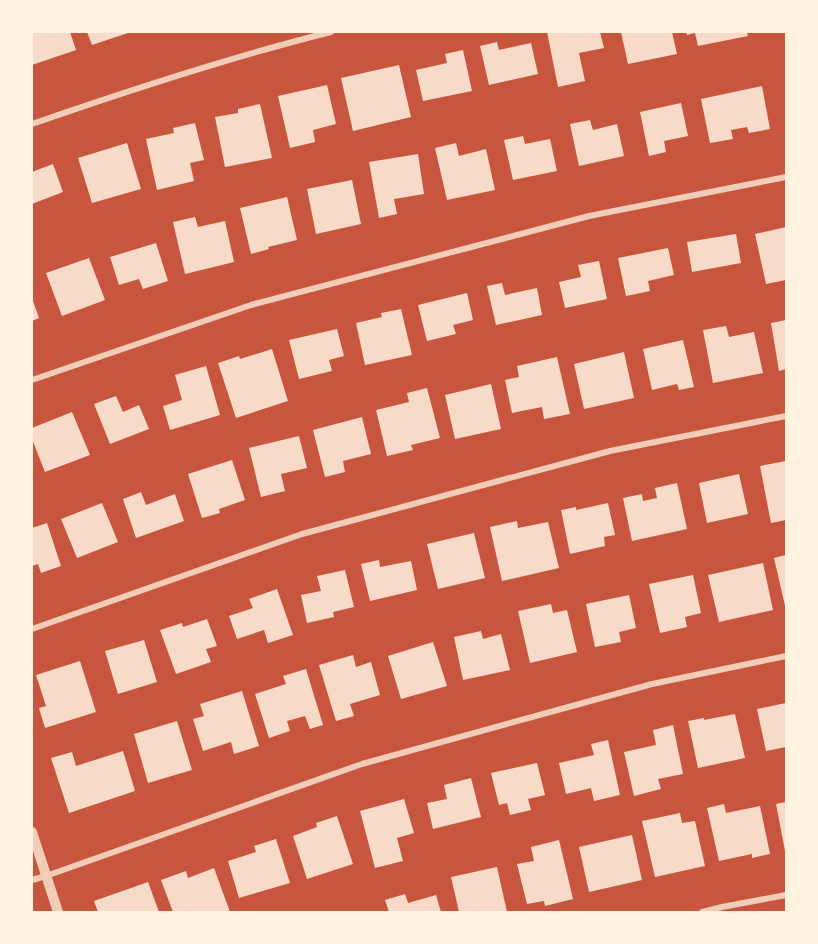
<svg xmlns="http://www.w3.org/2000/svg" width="818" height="944" font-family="'Varela Round',sans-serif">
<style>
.building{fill:#f7dbc8}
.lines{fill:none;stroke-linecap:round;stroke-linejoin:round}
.minor{stroke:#f1ccb7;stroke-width:6}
.tertiary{stroke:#f1ccb7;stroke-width:10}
</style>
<rect width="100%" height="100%" fill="#c8553d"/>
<path class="building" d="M32,32H70L76,50L32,65Z
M87,32H131L92,45Z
M547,32H600L604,48L579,53L585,81L558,87Z
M621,32H672L677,54L628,64Z
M686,32H747L748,36L698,46L695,33L687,35Z
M497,42L499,50L531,43L538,74L489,85L480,46Z
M463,50L472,91L423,101L416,70L447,63L445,54Z
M399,65L411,117L353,131L341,78Z
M327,85L336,124L313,130L315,142L290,148L278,96Z
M762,86L770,129L749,133L747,127L731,130L733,139L710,143L701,99Z
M681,103L688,136L664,141L666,152L649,156L640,112Z
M260,104L272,158L225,167L215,117L238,113V109Z
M590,120L593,130L617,124L624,156L579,166L570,124Z
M195,123L204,160L190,163L194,181L157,190L146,139L174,133L173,128Z
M523,136L525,144L550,139L557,171L513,180L504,140Z
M127,143L141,189L92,203L78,158Z
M456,143L459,156L486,149L495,190L447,200L435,148Z
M418,154L424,194L394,199L397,214L379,218L369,162Z
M53,164L63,192L32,204V172Z
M352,180L361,224L316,234L307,189Z
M287,197L297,240L268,247L269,249L251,254L240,208Z
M195,217L198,227L225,221L234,262L185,274L173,222Z
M786,227V280L766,284L755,234Z
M736,234L741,263L692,272L687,242Z
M156,243L168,281L143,289L139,279L119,285L110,257Z
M668,248L674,275L648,281L650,291L626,296L618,258Z
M89,258L105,300L62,316L46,273Z
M599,261L607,299L565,308L559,282L581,277L578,265Z
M502,283L505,295L537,288L542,315L496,325L487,286Z
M467,293L473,320L453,325L456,334L427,341L418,305Z
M32,298L39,318L32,321Z
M401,309L412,355L365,365L356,323L382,317L381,313Z
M786,320V369L779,371L771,323Z
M726,326L729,337L754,332L763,373L713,383L703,330Z
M337,329L344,356L329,360L332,371L299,379L289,340Z
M683,340L694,387L679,390L677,384L652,390L643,349Z
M272,349L288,401L236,418L218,363L239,356L240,359Z
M624,352L634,398L584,409L574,364Z
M557,357L570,414L544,419L542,407L512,413L505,380L519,377L517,366Z
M206,366L220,415L170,430L163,406L182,400L175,375Z
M491,384L501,429L455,439L445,395Z
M427,388L440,438L411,445L413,450L387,456L376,410L409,402L407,393Z
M116,396L123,412L139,405L149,429L110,444L94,404Z
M72,412L90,455L45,472L32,439V428Z
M362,417L371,454L343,461L345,472L325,477L313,430Z
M299,436L307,468L281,474L285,491L261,497L249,448Z
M232,460L245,500L219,509L220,513L202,518L188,474Z
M786,461V520L771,523L760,466Z
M739,474L748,514L707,523L699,483Z
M677,483L687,529L632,541L623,498L642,494L643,501L657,498L655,488Z
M141,492L146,505L175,494L184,521L136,538L123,499Z
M102,503L118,542L77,558L61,519Z
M608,503L615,535L604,537L605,546L570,554L561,510L576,507V510Z
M517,521L518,528L548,522L559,568L502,581L490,527Z
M47,523L61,566L41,573L38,564L32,566V528Z
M474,533L485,578L438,589L427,544Z
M786,555V610L774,558Z
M379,560L380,567L411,561L417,590L370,601L361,564Z
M763,563L773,610L719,622L708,575Z
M345,570L354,607L333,612L334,617L307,623L301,595L321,591L317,576Z
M693,575L701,613L685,617L687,627L660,633L649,584Z
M277,589L293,635L268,643L264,630L237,639L229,616L253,608L249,599Z
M629,595L636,628L619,632L621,642L595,647L586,604Z
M551,604L553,613L567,610L577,652L530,663L518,611Z
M207,619L217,646L206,649L211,662L176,674L160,630L182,623L183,627Z
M481,631L483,639L501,634L510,670L463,680L454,637Z
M144,640L157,682L118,694L105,651Z
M433,642L447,686L401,699L388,656Z
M353,655L356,667L371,662L380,695L350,704L354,716L336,721L319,665Z
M80,661L96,712L45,728L39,708L46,706L36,675Z
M306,669L323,725L310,729L305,716L287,721L290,731L269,738L255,694L286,684L283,676Z
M242,691L259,746L234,754L231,742L203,751L193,719L204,716L200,704Z
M786,703V747L766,751L757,709Z
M735,714L745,758L698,768L688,721L704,718V720Z
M177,721L192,770L148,783L134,734Z
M673,725L683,774L658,779L661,789L634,796L624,752L656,745L653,730Z
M608,740L620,795L594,801L591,788L566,794L559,763L594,755L591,744Z
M123,751L135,791L69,813L51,758L72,752L76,766Z
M537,763L545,795L528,799L531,810L510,815L507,803L499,805L491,773Z
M471,778L481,817L433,829L427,803L447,799L444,785Z
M404,799L414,833L397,838L403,861L375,868L360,811Z
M786,802V851H785L776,804Z
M724,804L726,813L760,806L770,854L752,858V854L719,861L707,808Z
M680,813L682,823L695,821L705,866L655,877L642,821Z
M337,816L353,864L307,879L293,836L317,827L316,823Z
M632,835L642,880L589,892L579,847Z
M276,839L290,883L239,898L228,861L256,852L254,846Z
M559,840L573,899L545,906L544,901L527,904L517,864L534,861L531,847Z
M497,867L507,912H459L451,877Z
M214,868L230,912H173L161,880L186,871L188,878Z
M148,882L159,912H98L94,901Z
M405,894L408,903L436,895L441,912H389L385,900Z"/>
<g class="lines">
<path class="minor" d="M32,124C130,90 230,57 331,32
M32,380L251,305L589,216L786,177
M32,629L302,534L610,451L786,416
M32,880L46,876L362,764L652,684L786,656
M702,912L722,907L786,895"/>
<path class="tertiary" d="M32,832L58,912"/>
</g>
<rect width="818" height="944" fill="none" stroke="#fff3e0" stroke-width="66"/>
</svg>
